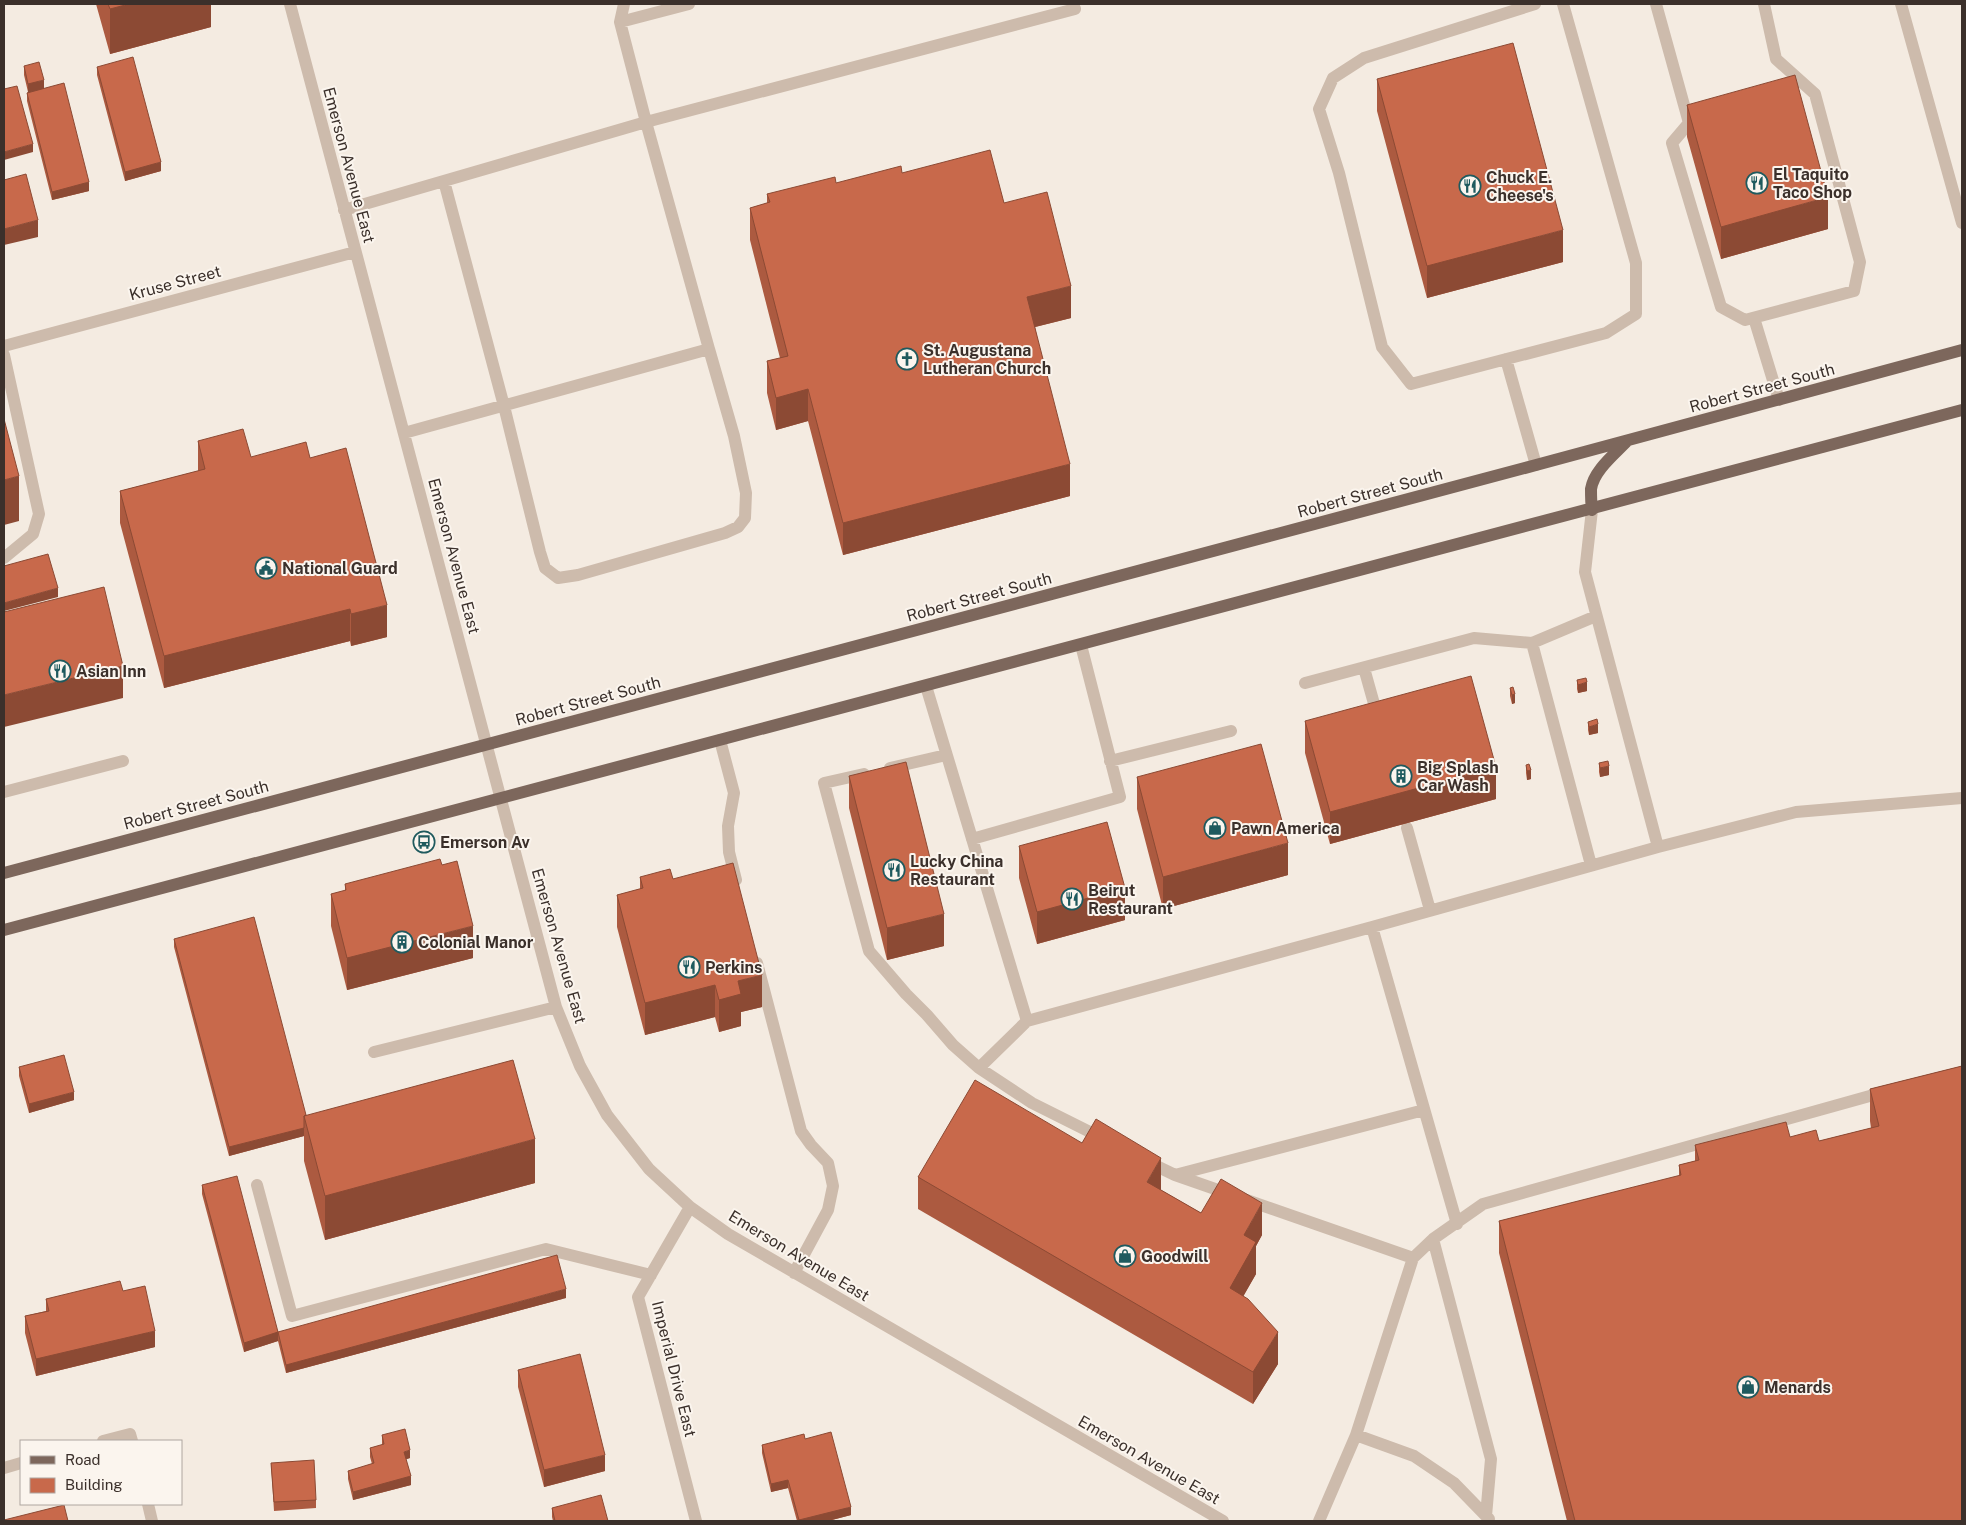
<svg xmlns="http://www.w3.org/2000/svg" width="1966" height="1525" font-family="'Public Sans',sans-serif">
<style>
.lines{fill:none;stroke-linecap:round;stroke-linejoin:round}
.minor{stroke:#cdbbac;stroke-width:12}
.major{stroke:#7d675c;stroke-width:12}
.wall{fill:#ac5a40}
.shaded-wall{fill:#8c4a34}
.building{fill:#c8694b;stroke:#8c4a34}
.labels{text-anchor:middle;dominant-baseline:central;stroke-width:4;stroke-linejoin:round;paint-order:stroke}
.street-label{font-size:16px;fill:#3b302b;stroke:#fbf5ee}
.poi-label{font-size:16px;font-weight:bold;fill:#3b302b;stroke:#fbf5ee;text-anchor:start}
</style>
<rect width="100%" height="100%" fill="#f4ebe1"/>
<g class="lines">
<path class="minor" d="M290,4L556,1007L580,1066L607,1115L649,1169L690,1207L728,1234L1223,1521
M624,4L620,22L689,4
M1535,4L1364,58L1333,78L1319,109L1339,173L1382,347L1411,384L1606,333L1636,314V263L1563,4
M1656,4L1689,123L1672,143L1721,307L1745,320L1854,291L1860,262L1815,94L1776,59L1764,4
M1901,4L1962,223
M444,181L504,406L540,552L545,568L558,578L578,575L725,533L738,527L745,518L746,493L734,436L709,349
M344,210L646,122L620,22
M1754,318L1779,400
M4,346L355,252
M4,355L39,514L33,534L4,558
M1506,359L1536,465
M404,433L709,349L646,122L1075,9L1073,4
M1532,643L1596,616
M1364,668L1378,718
M1305,683L1474,638L1532,643L1591,865
M926,686L1027,1021L1372,927L1658,847L1585,572L1592,510
M720,740L734,793L728,826L729,852L736,880
M1110,761L1231,731
M890,768L946,755
M864,774L824,783L869,951L906,994L927,1015L953,1045L979,1068L1032,1103L1104,1139
M4,792L123,761
M1407,828L1430,910
M972,839L1120,797L1081,645
M1658,847L1796,812L1962,798
M1372,927L1457,1224
M757,963L801,1131L811,1145L828,1163L833,1186L828,1210L794,1273
M374,1052L556,1007
M979,1068L1027,1021
M1146,1161L1175,1175L1424,1110
M1175,1175L1413,1258
M257,1185L292,1316L546,1249L651,1275
M690,1207L638,1297L696,1521
M1433,1239L1491,1459L1486,1516
M1356,1435L1414,1456L1454,1483L1489,1519
M103,1441L130,1434L132,1441
M4,1468L21,1463
M148,1504L152,1521
M1319,1521L1356,1435L1413,1258L1433,1239L1483,1204L1884,1092"/>
<path class="major" d="M1592,510C1591,503 1591,496 1591,489C1594,470 1615,454 1627,441
M4,873L1536,465L1962,350
M4,930L1962,410"/>
</g>
<path class="wall" d="M96,4H211V27L110,54Z
M24,66L44,88L89,191L52,200L27,101V93L28,92L24,75Z
M97,67L161,171L125,181L97,75Z
M1377,79L1563,262L1427,298L1377,111Z
M1687,105L1828,229L1721,259L1687,137Z
M902,173L1004,203L1071,318L1035,327L1070,496L843,555L808,421L776,430L767,393V361L780,358L750,240V208L767,203V194Z
M198,441L251,457L310,458L387,637L351,646L350,641L164,688L120,523V491L198,471Z
M1577,680L1587,691L1578,693L1577,689Z
M1510,688L1515,703L1512,704L1510,696Z
M1305,721L1496,799L1330,844L1305,753Z
M1588,722L1598,733L1589,735L1588,730Z
M1599,763L1609,775L1600,777L1599,772Z
M1526,765L1531,779L1527,780L1526,773Z
M849,776L944,946L887,960L849,808Z
M1137,777L1288,875L1163,909L1137,809Z
M1019,846L1125,920L1037,944L1019,878Z
M640,877L673,879L762,1007L741,1012V1026L719,1032L715,1017L645,1035L617,927V895L640,889Z
M345,884L473,958L347,990L331,926V894L345,891Z
M174,939L306,1115L535,1183L325,1240L304,1161V1136L229,1156L174,947Z
M1962,1066V1521H1567L1499,1253V1221L1679,1176V1165L1695,1161V1145L1790,1137L1819,1141L1871,1128L1870,1121V1089Z
M19,1067L74,1100L29,1113L19,1076Z
M918,1177L1161,1190L1201,1213L1262,1235L1256,1246V1274L1243,1296L1278,1364L1253,1404L918,1209Z
M202,1185L278,1332L566,1298L286,1373L278,1341L244,1352L202,1194Z
M123,1291L155,1347L36,1376L25,1333V1316L46,1311V1299Z
M518,1370L605,1471L544,1487L518,1387Z
M382,1435L410,1458L406,1459L411,1485L353,1500L348,1479V1471L372,1464L370,1457V1448L382,1445Z
M805,1439L851,1515L828,1521H797L788,1488L771,1492L762,1453V1445Z
M271,1463L316,1500V1508L274,1511Z
M552,1508L608,1521H553L552,1517Z"/>
<path class="shaded-wall" d="M129,4H211V27L110,54V9Z
M44,80V89L28,93V84Z
M33,144V152L4,160V152Z
M161,162V171L125,181V172Z
M89,182V191L52,200V192Z
M1828,197V229L1721,259V227Z
M38,220V237L4,245V229Z
M1563,230V262L1427,298V266Z
M1071,286V318L1027,329V297Z
M808,389V421L776,430V398Z
M1070,464V496L843,555V523Z
M19,476V521L4,525V480Z
M58,588V597L4,611V603Z
M387,605V637L351,646V614Z
M350,609V641L164,688V656Z
M123,666V698L4,727V695Z
M1587,682V691L1578,693V685Z
M1515,694V703L1512,704V695Z
M1598,724V733L1589,735V727Z
M1609,766V775L1600,777V768Z
M1496,767V799L1330,844V812Z
M1531,770V779L1527,780V771Z
M1288,843V875L1163,909V877Z
M1125,888V920L1037,944V912Z
M944,914V946L887,960V928Z
M473,926V958L347,990V958Z
M762,975V1007L741,1012V1026L719,1032V1000L738,981Z
M715,985V1017L645,1035V1003Z
M74,1092V1100L29,1113V1104Z
M304,1128V1136L229,1156V1147Z
M535,1139V1183L325,1240V1196Z
M1161,1158V1190L1147,1214V1182Z
M1262,1203V1235L1256,1246V1274L1230,1320V1288L1244,1235Z
M566,1289V1298L286,1373V1365Z
M155,1331V1347L36,1376V1359Z
M278,1332V1341L244,1352V1343Z
M1278,1332V1364L1253,1404V1372Z
M4,1358H5V1374L4,1375Z
M410,1450V1458L404,1460V1452Z
M605,1455V1471L544,1487V1470Z
M411,1476V1485L353,1500V1492Z
M788,1480V1488L771,1492V1484Z
M851,1507V1515L828,1521H799V1520Z"/>
<path class="building" d="M108,4H129L110,9Z
M1513,43L1563,230L1427,266L1377,79Z
M133,57L161,162L125,172L97,67Z
M39,62L44,80L28,84L24,66Z
M1795,75L1828,197L1721,227L1687,105Z
M64,83L89,182L52,192L27,93Z
M17,86L33,144L4,152V89Z
M990,150L1004,203L1047,192L1071,286L1027,297L1070,464L843,523L808,389L776,398L767,361L788,356L750,208L770,202L767,194L835,177L836,183L901,166L902,173Z
M26,174L38,220L4,229V180Z
M4,419L19,476L4,480Z
M243,429L251,457L306,442L310,458L346,448L387,605L351,614L350,609L164,656L120,491L205,469L198,441Z
M48,554L58,588L4,603V566Z
M104,587L123,666L4,695V612Z
M1471,676L1496,767L1330,812L1305,721Z
M1586,678L1587,682L1578,685L1577,680Z
M1513,687L1515,694L1512,695L1510,688Z
M1597,719L1598,724L1589,727L1588,722Z
M1261,744L1288,843L1163,877L1137,777Z
M1608,761L1609,766L1600,768L1599,763Z
M906,762L944,914L887,928L849,776Z
M1529,764L1531,770L1527,771L1526,765Z
M1107,822L1125,888L1037,912L1019,846Z
M440,859L442,865L457,861L473,926L347,958L331,894L346,890L345,884Z
M733,863L762,975L738,981L741,994L719,1000L715,985L645,1003L617,895L643,888L640,877L670,869L673,879Z
M254,917L306,1115L304,1116V1128L229,1147L174,939Z
M64,1055L74,1092L29,1104L19,1067Z
M513,1060L535,1139L325,1196L304,1116Z
M1962,1066V1521H1575L1499,1221L1681,1175L1679,1165L1699,1160L1695,1145L1786,1122L1790,1137L1816,1130L1819,1141L1879,1126L1870,1089Z
M975,1080L1082,1143L1096,1119L1161,1158L1147,1182L1201,1213L1221,1179L1262,1203L1244,1235L1256,1242L1230,1288L1248,1299L1278,1332L1253,1372L918,1177Z
M237,1176L278,1332L244,1343L202,1185Z
M557,1255L566,1289L286,1365L278,1332Z
M120,1281L123,1291L145,1286L155,1331L36,1359L25,1316L49,1311L46,1299Z
M580,1354L605,1455L544,1470L518,1370Z
M405,1429L410,1450L404,1452L411,1476L353,1492L348,1471L374,1463L370,1448L384,1444L382,1435Z
M831,1432L851,1507L799,1520L788,1480L771,1484L762,1445L804,1434L805,1439Z
M314,1460L316,1500L274,1502L271,1463Z
M601,1495L608,1521H555L552,1508Z
M64,1505L68,1521H4V1520Z"/>
<defs>
<g id="restaurant-ring" transform="scale(1.125)"><circle r="9.5" fill="#fbf5ee" stroke="#1f5a5e" stroke-width="1.5"/><path d="M-5-6h1v4h1v-4h1v4h1v-4h1v5L-1.5 .5V6h-2V.5L-5-1ZM5-6V6H3V1.5H1.5Q1.5-4 5-6Z" fill="#1f5a5e"/></g>
<g id="church-ring" transform="scale(1.125)"><circle r="9.5" fill="#fbf5ee" stroke="#1f5a5e" stroke-width="1.5"/><path d="M-1.2-6h2.4v3.5h3.3v2.4h-3.3V6h-2.4V-.1h-3.3v-2.4h3.3Z" fill="#1f5a5e"/></g>
<g id="civic-ring" transform="scale(1.125)"><circle r="9.5" fill="#fbf5ee" stroke="#1f5a5e" stroke-width="1.5"/><path d="M-.6-6.5H3V-4.5H.6V-3L4-1V1h2V6H-6V1h2V-1L-.6-3ZM-1.2 2.5V6h2.4V2.5Z" fill="#1f5a5e"/></g>
<g id="building-ring" transform="scale(1.125)"><circle r="9.5" fill="#fbf5ee" stroke="#1f5a5e" stroke-width="1.5"/><path d="M-4-6H4V6H1V3H-1V6H-4ZM-2.5-4.3h1.7v1.8h-1.7ZM.8-4.3h1.7v1.8H.8ZM-2.5-1h1.7V.8h-1.7ZM.8-1h1.7V.8H.8Z" fill="#1f5a5e"/></g>
<g id="shop-ring" transform="scale(1.125)"><circle r="9.5" fill="#fbf5ee" stroke="#1f5a5e" stroke-width="1.5"/><path d="M-5-2.5h2.3a2.7 3.5 0 0 1 5.4 0H5L5.5 6h-11ZM-1.5-2.5h3a1.5 2.3 0 0 0-3 0Z" fill="#1f5a5e"/></g>
<g id="bus-ring" transform="scale(1.125)"><circle r="9.5" fill="#fbf5ee" stroke="#1f5a5e" stroke-width="1.5"/><path d="M-5-6H5V4H4V6H2V4H-2V6H-4V4H-5ZM-3.5-4V0h7V-4ZM-3.5 1.2v1.5H-2V1.2ZM2 1.2v1.5H3.5V1.2Z" fill="#1f5a5e"/></g>
</defs>
<g fill-rule="evenodd">
<use href="#restaurant-ring" x="1757" y="183"/>
<use href="#restaurant-ring" x="1470" y="186"/>
<use href="#church-ring" x="907" y="359"/>
<use href="#civic-ring" x="266" y="568"/>
<use href="#restaurant-ring" x="60" y="671"/>
<use href="#building-ring" x="1401" y="776"/>
<use href="#shop-ring" x="1215" y="828"/>
<use href="#bus-ring" x="424" y="842"/>
<use href="#restaurant-ring" x="894" y="870"/>
<use href="#restaurant-ring" x="1072" y="899"/>
<use href="#building-ring" x="402" y="942"/>
<use href="#restaurant-ring" x="689" y="967"/>
<use href="#shop-ring" x="1125" y="1256"/>
<use href="#shop-ring" x="1748" y="1387"/>
</g>
<g class="labels">
<g class="street-label">
<text transform="translate(349 165) rotate(75)">Emerson Avenue East</text>
<text transform="translate(175 283) rotate(-15)">Kruse Street</text>
<text transform="translate(1762 388) rotate(-15)">Robert Street South</text>
<text transform="translate(1370 493) rotate(-15)">Robert Street South</text>
<text transform="translate(454 556) rotate(75)">Emerson Avenue East</text>
<text transform="translate(979 597) rotate(-15)">Robert Street South</text>
<text transform="translate(588 701) rotate(-15)">Robert Street South</text>
<text transform="translate(196 805) rotate(-15)">Robert Street South</text>
<text transform="translate(559 946) rotate(74)">Emerson Avenue East</text>
<text transform="translate(799 1256) rotate(31)">Emerson Avenue East</text>
<text transform="translate(674 1369) rotate(76)">Imperial Drive East</text>
<text transform="translate(1149 1460) rotate(30)">Emerson Avenue East</text>
</g>
<g class="poi-label">
<text x="1773" y="174">El Taquito<tspan x="1773" dy="18">Taco Shop</tspan></text>
<text x="1486" y="177">Chuck E.<tspan x="1486" dy="18">Cheese's</tspan></text>
<text x="923" y="350">St. Augustana<tspan x="923" dy="18">Lutheran Church</tspan></text>
<text x="282" y="568">National Guard</text>
<text x="76" y="671">Asian Inn</text>
<text x="1417" y="767">Big Splash<tspan x="1417" dy="18">Car Wash</tspan></text>
<text x="1231" y="828">Pawn America</text>
<text x="440" y="842">Emerson Av</text>
<text x="910" y="861">Lucky China<tspan x="910" dy="18">Restaurant</tspan></text>
<text x="1088" y="890">Beirut<tspan x="1088" dy="18">Restaurant</tspan></text>
<text x="418" y="942">Colonial Manor</text>
<text x="705" y="967">Perkins</text>
<text x="1141" y="1256">Goodwill</text>
<text x="1764" y="1387">Menards</text>
</g>
</g>
<rect width="1966" height="1525" fill="none" stroke="#3b302b" stroke-width="10"/>
<rect x="20" y="1440" width="162" height="65" fill="#fbf5ee" stroke="#aea6a0"/>
<rect x="30" y="1456" width="25" height="8" fill="#7d675c" stroke="#aea6a0"/>
<text x="65" y="1465" font-size="15" fill="#3b302b">Road</text>
<rect x="30" y="1478" width="25" height="15" fill="#c8694b" stroke="#aea6a0"/>
<text x="65" y="1490" font-size="15" fill="#3b302b">Building</text>
</svg>
